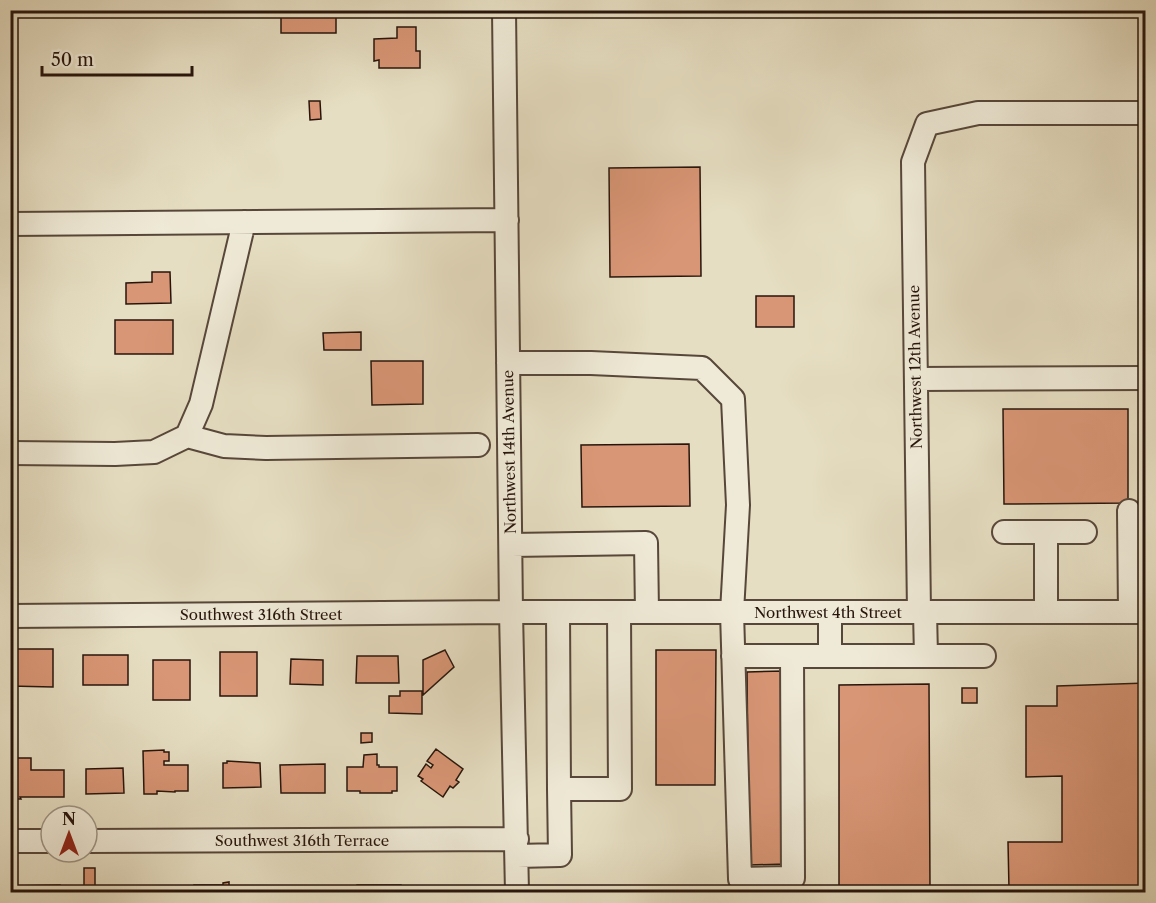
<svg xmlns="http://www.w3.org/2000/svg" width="1156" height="903" font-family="'Libre Caslon Text',serif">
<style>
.building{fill:#d99676;stroke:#27150c;stroke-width:1.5}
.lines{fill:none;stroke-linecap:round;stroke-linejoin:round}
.minor-casing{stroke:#57473a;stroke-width:26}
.minor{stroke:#efead7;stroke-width:22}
.labels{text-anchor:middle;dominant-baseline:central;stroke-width:4.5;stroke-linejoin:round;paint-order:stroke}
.street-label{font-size:15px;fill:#27150c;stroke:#efead7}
</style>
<rect width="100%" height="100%" fill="#e6dec2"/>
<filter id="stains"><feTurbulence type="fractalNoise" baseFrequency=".00333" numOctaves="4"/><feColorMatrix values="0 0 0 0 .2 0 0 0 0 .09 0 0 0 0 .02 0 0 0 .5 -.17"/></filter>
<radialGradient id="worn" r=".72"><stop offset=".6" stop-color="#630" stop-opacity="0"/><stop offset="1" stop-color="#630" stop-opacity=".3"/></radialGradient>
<path class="building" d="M281,10H336V33H281Z
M397,27H416V51H420V68H379V60L374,61V39L397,38Z
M309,101H320L321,119L310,120Z
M700,167L701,276L610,277L609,168Z
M152,272H170L171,303L126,304V283L152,282Z
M756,296H794V327H756Z
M115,320H173V354H115Z
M361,332V350H324L323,333Z
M371,361H423V404L372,405Z
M1003,409H1128V503L1004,504Z
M689,444L690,506L582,507L581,445Z
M10,649H53V687L10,686Z
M445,650L454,667L423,695V660Z
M656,650H716L715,785H656Z
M220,652H257V696H220Z
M83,655H128V685H83Z
M357,656H398L399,683H356Z
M291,659L323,660V685L290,684Z
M153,660H190V700H153Z
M784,671L786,864L749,865L747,672Z
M1146,683V888L1009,889L1008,842H1062V776L1026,777V706H1057V686Z
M929,684L930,888L839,889V685Z
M962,688H977V703H962Z
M400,691H422V714L389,713V696H400Z
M361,733H372V742L361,743Z
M436,749L463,769L456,780L459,782L453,788L450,786L443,797L421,781L423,779L418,776L426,764L431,768L433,765L427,761Z
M164,750V752H169V761H164V765H188V791H175V792L157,791V794H144L143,751Z
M377,754V765H379V767H397V791H392V793H360V791H347V767H363L364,755Z
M10,758H31V770H64V797H20L21,799H10Z
M227,761L260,763L261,787L223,788V763H227Z
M325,764V793H281L280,765Z
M123,768L124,793L86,794V769Z
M84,868H95V887L127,886V892H82V887H84Z
M229,882V886H255V892H194V885H223V883Z
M60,885V892H13L12,886Z
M357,885H401V892H357Z
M282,887H328V892H282Z"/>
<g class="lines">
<g class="minor-casing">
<path id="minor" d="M504,10L511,612L517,892
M10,224L507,220
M508,363H591L702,368L733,399L738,505L732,612L740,879L793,878L792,656
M916,379L1146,378
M187,436L224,446L266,448L478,445
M10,453L115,454L154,452L187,436L201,404L244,222
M1129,511L1130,612
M1004,532H1085
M511,545L646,543L647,612
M558,612L559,789H620L619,612
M830,612V656
M919,612L913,162L927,124L978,113H1146
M925,612L926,656
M1046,612V532
M10,616L511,612H1146
M733,656H984
M10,841H51
M87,841L517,839
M517,856L560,855L559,789"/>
</g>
<use href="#minor" class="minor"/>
</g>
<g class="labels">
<g class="street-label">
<text transform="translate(915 367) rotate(-91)">Northwest 12th Avenue</text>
<text transform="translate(509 452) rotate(-91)">Northwest 14th Avenue</text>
<text x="828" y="612">Northwest 4th Street</text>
<text x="261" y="614">Southwest 316th Street</text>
<text x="302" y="840">Southwest 316th Terrace</text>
</g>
</g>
<rect width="1156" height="903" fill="none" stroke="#e6dec2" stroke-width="36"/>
<rect x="12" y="12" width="1132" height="879" fill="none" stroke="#27150c" stroke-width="3"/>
<rect x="18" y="18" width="1120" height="867" fill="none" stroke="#27150c" stroke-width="1.5"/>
<g transform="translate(69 834)"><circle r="28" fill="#efead7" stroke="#9f9586" stroke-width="1.5"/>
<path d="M0-4.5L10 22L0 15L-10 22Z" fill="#8f2418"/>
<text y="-9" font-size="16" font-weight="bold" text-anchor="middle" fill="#27150c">N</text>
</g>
<path d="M42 66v9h150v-9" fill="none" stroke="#27150c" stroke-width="3"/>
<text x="51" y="66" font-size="18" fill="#27150c" stroke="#efead7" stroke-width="4.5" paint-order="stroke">50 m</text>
<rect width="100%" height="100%" filter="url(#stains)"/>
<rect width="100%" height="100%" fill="url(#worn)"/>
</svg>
